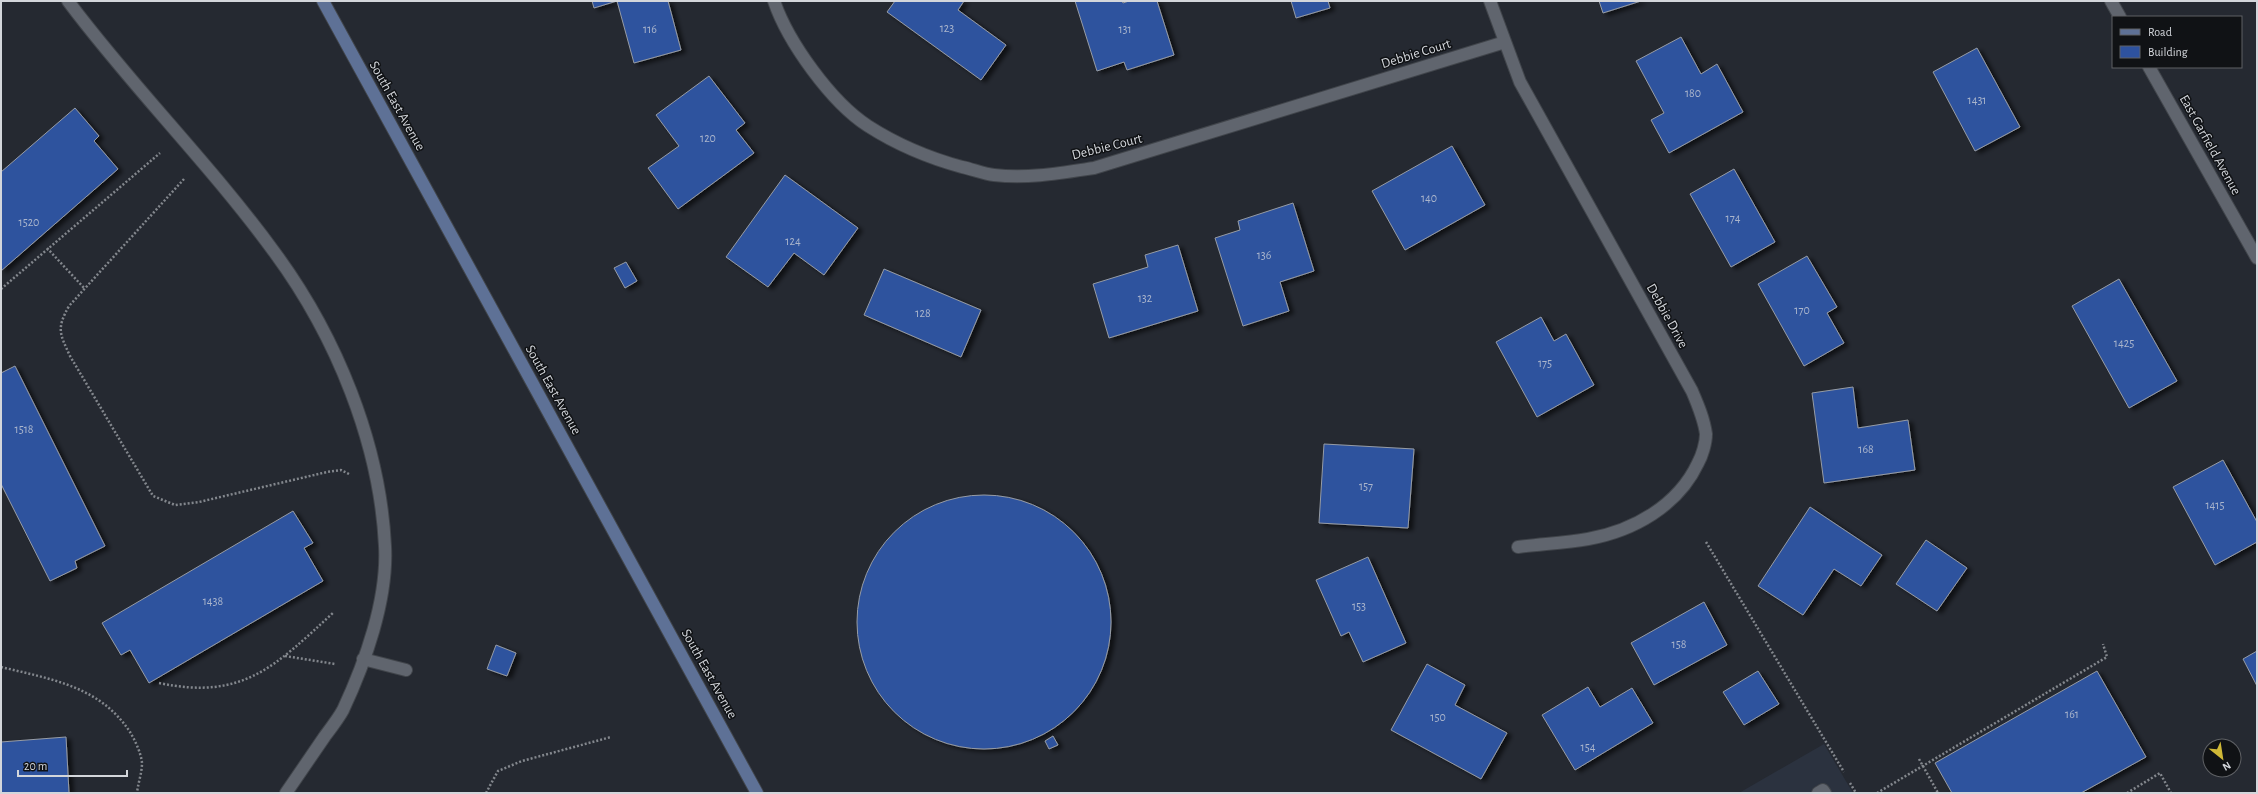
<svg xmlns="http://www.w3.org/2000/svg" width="2258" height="794" font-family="'Alegreya Sans',sans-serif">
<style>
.built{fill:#2b323f}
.building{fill:#2e529e;stroke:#969ca5;filter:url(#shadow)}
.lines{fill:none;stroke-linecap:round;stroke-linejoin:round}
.service-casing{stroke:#41454b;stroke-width:14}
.minor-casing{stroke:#41454b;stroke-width:14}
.secondary-casing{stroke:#41454b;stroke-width:14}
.path{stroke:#83878d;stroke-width:2.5;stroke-dasharray:2 2;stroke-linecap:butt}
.service{stroke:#60656e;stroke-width:12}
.minor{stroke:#60656e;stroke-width:12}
.secondary{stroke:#5e7196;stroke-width:12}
.labels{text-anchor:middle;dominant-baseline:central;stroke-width:3;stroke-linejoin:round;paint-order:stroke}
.number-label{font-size:12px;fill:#aab5cc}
.street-label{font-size:14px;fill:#d3d6db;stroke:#101215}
</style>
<defs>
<filter id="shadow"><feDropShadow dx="4.5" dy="2.5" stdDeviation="2" flood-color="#0009"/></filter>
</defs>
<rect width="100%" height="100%" fill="#252931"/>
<path class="built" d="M1824,744L1853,793H1739Z"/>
<path class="building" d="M592,1H668L681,50L634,63L617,1L594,8Z
M895,1H964L958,10L1006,45L981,80L887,12Z
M1075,1H1122L1123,3L1129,1H1157L1174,55L1127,70L1124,62L1097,71Z
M1291,1H1328L1330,8L1296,18Z
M1599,1H1641L1603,13Z
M1681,37L1701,74L1717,64L1743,112L1669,153L1651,120L1664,113L1636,61Z
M1977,48L2020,127L1975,151L1933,72Z
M709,76L745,123L736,130L754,153L678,209L648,168L679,146L656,115Z
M75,108L99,136L94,141L118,169L1,271V172Z
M1452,146L1485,205L1405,250L1372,191Z
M1734,169L1775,242L1731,267L1690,194Z
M785,175L858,228L824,275L794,253L768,287L726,257Z
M1293,203L1314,271L1280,282L1289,311L1243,326L1215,238L1240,230L1238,221Z
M1178,245L1198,311L1109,338L1093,284L1148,267L1145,255Z
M1807,256L1837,307L1827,313L1844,343L1804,366L1758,284Z
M626,262L637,281L625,288L614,268Z
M884,269L981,310L961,357L864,315Z
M2119,279L2177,381L2129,408L2072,306Z
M1541,317L1554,341L1566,334L1594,385L1537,417L1496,342Z
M15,366L105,546L75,561L77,568L50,581L1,484V373Z
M1853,387L1858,428L1908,420L1915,470L1824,483L1812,393Z
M1324,444L1414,449L1408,528L1319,523Z
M2223,460L2257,522V542L2215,565L2173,487Z
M857 622a127 127 0 1 1 254 0a127 127 0 1 1-254 0Z
M1810,507L1882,555L1861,586L1834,569L1803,615L1758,586Z
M293,511L313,543L304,548L323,581L149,683L130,650L121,655L102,623Z
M1926,540L1967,568L1937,611L1896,584Z
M1368,557L1406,643L1363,662L1349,632L1341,636L1316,580Z
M1704,602L1727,645L1654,685L1631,643Z
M496,645L516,653L507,676L487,669Z
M2257,651V686L2243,659Z
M1427,664L1465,685L1455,705L1507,733L1481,779L1391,730Z
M1758,671L1779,704L1744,725L1723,692Z
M2097,671L2146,757L2081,793H1952L1935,763Z
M1588,687L1600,707L1632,688L1653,723L1575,770L1542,715Z
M1053,736L1058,745L1049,749L1045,741Z
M66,737L69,793H1V742Z"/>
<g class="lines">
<g class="service-casing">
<path id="service" d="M68,1C133,88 211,165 275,253C336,336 380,443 385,546C388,599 365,663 343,710C338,719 331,728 325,736C312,755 299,774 286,793
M363,659L406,670
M1818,793L1823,790L1825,793"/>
</g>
<g class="minor-casing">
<path id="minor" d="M774,1C788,42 831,102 868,126C896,144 929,158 962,167C972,169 984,174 994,175C1028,179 1061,173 1094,168L1505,42
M1490,1L1520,82L1692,391C1698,405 1704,419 1706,434C1706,443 1702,456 1698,463C1678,506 1633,531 1588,539C1565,543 1541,544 1518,547
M2111,1L2120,17
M2149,67L2257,258"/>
</g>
<g class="secondary-casing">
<path id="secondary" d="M323,1L757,793"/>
</g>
<path class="path" d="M184,179L69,306C56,329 60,334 70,356L153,496L175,505L199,502L327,472L341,470L349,474
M47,248L85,289
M1,289L160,153
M1706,542L1844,772
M285,656L335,664
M1,667C50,679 100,686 130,732C135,740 141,753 142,763C142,773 138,783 137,793
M159,683C244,701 276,665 334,612
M1919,759L1938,793
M1850,783L1856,793
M486,793L498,771L522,761L611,737
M1877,793L2107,657L2103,644
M2127,793L2160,773L2171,793"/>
<use href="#service" class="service"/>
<use href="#minor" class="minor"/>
<use href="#secondary" class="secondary"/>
</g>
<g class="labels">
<g class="number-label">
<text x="947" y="28">123</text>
<text x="650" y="29">116</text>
<text x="1125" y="29">131</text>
<text x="1693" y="93">180</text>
<text x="1977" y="100">1431</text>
<text x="708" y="138">120</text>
<text x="1429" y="198">140</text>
<text x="1733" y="218">174</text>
<text x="29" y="222">1520</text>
<text x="793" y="241">124</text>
<text x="1264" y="255">136</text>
<text x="1145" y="298">132</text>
<text x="1802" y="310">170</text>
<text x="923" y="313">128</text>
<text x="2124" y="343">1425</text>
<text x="1545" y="363">175</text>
<text x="24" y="429">1518</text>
<text x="1866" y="449">168</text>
<text x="1366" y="486">157</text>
<text x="2215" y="505">1415</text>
<text x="213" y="601">1438</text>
<text x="1359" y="606">153</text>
<text x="1679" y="644">158</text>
<text x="2072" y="714">161</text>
<text x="1438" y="717">150</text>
<text x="1588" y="747">154</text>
</g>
<g class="street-label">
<text transform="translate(1416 54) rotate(-17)">Debbie Court</text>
<text transform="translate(397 106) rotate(61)">South East Avenue</text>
<text transform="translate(2210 145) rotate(61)">East Garfield Avenue</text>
<text transform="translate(1107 147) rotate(-14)">Debbie Court</text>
<text transform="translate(1667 316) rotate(61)">Debbie Drive</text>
<text transform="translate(553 390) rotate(61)">South East Avenue</text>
<text transform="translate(709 674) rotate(61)">South East Avenue</text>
</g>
</g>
<rect width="2258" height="794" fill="none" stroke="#d3d6db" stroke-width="4"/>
<rect x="2112" y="16" width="130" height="52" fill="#101215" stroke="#5e6064"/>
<rect x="2120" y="29" width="20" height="6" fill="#5e7196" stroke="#5e6064"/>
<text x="2148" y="36" font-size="12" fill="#d3d6db">Road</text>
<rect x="2120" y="46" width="20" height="12" fill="#2e529e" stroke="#5e6064"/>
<text x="2148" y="56" font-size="12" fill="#d3d6db">Building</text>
<g transform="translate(2222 758) rotate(150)"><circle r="19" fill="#101215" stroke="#5e6064"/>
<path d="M0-3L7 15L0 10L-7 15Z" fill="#cfb837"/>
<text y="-6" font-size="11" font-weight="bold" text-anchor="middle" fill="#d3d6db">N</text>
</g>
<path d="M18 770v6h109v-6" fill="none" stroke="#d3d6db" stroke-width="2"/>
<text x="24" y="770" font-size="12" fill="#d3d6db" stroke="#101215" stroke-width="3" paint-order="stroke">20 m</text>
</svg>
